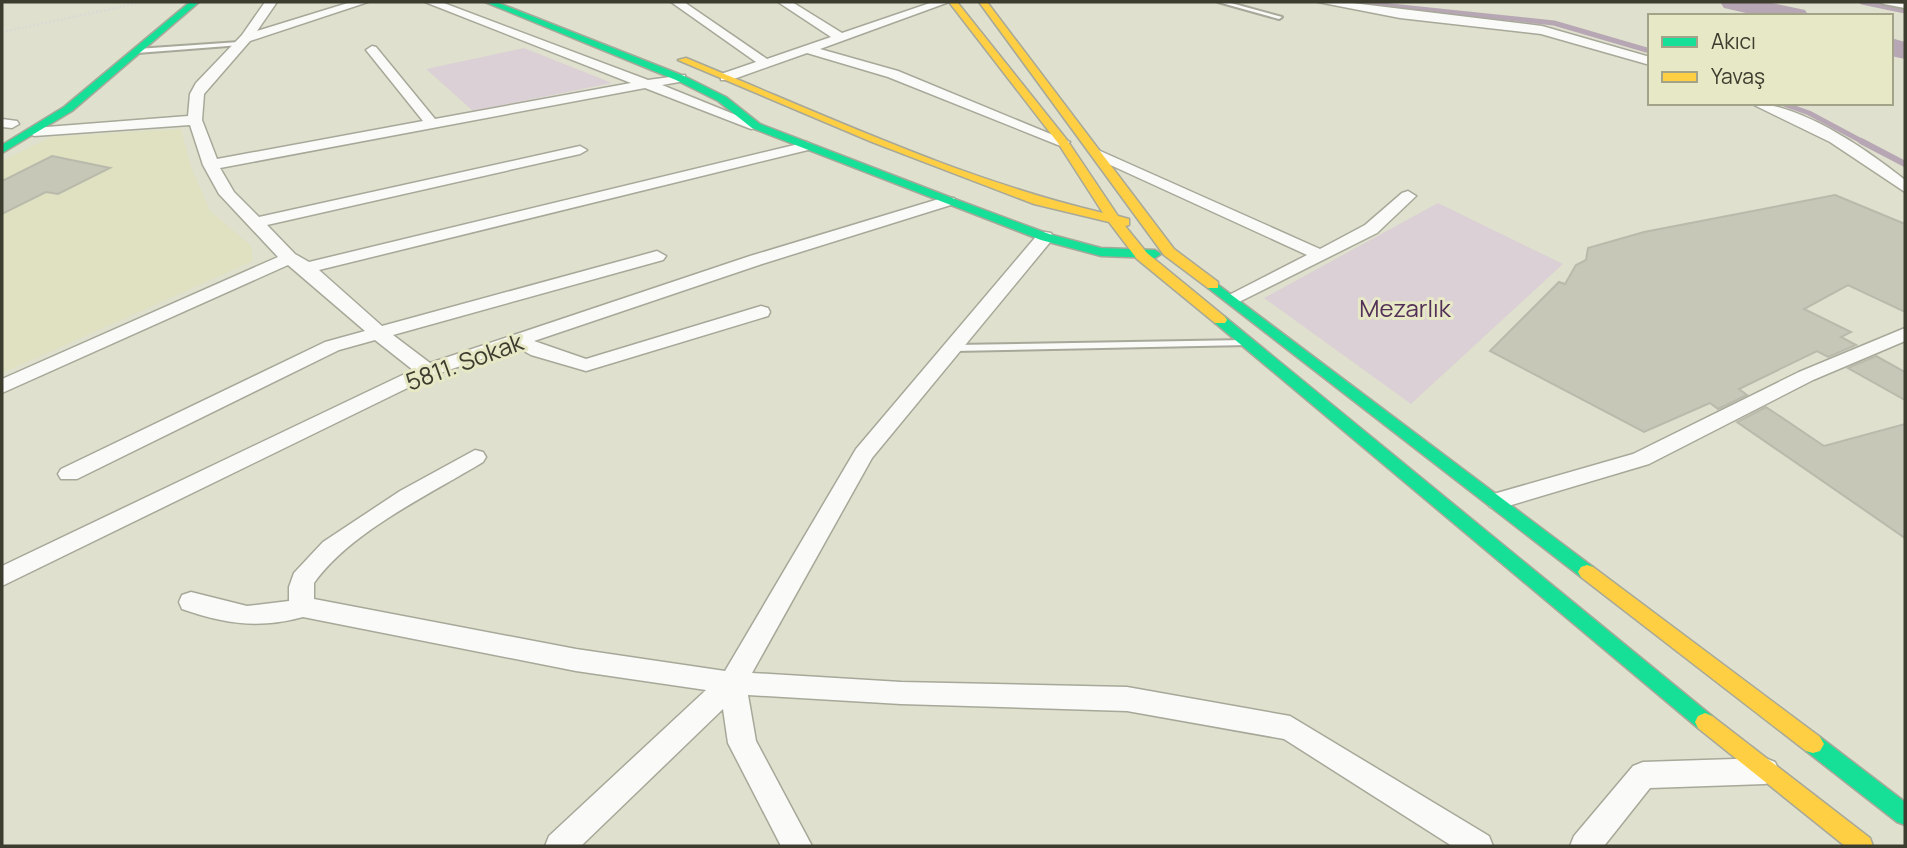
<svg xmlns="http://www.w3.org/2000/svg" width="1907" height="848" font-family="Manrope,sans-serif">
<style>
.built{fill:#e0e1c1}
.green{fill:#dbd0d5}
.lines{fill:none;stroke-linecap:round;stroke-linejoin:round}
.stream-far1{stroke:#b7a7b4;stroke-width:5}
.stream{stroke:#b7a7b4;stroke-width:6}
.river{fill:#b7a7b4;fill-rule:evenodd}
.building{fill:#c6c7b7;stroke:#b9baab;stroke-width:2}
.lane-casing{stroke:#a7a899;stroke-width:4}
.street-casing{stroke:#a7a899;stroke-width:3}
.fast-casing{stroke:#a7a899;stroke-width:3}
.slow-casing{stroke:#a7a899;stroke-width:3}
.path{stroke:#dadad5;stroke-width:2.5;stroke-dasharray:2 2;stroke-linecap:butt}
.lane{fill:#fafaf8;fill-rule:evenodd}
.street{fill:#fafaf8;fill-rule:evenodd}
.fast{fill:#16e098;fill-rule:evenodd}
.slow{fill:#ffcf43;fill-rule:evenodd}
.labels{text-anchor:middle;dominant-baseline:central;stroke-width:6;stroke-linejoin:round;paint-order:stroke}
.park-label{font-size:24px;fill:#523057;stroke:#e7e8c5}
.street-label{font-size:24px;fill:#3c3c2f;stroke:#e7e8c5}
</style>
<rect width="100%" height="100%" fill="#dfe0cd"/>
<path class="built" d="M181,129L191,167L210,211L251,246L253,261L2,373V161L51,137Z"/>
<path class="green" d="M524,48L612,83L473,111L426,69Z
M1438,203L1563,264L1411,404L1264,298Z"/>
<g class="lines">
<path class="stream-far1" d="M1353,2L1554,23L1650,51
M1862,2L1905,11
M1781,103L1809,113L1865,143"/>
<path class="stream" d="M1861,141L1905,164"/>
<path class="river" d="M1720,2H1767L1805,10L1809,16H1759L1724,8Z
M1891,38L1905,42V59L1891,56Z"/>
</g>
<path class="building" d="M52,156L110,168L58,194L46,192L2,214V181Z
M1835,195L1905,224V312L1848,285L1804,309L1851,332L1841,337L1856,345L1828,357L1817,351L1739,389L1747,395L1718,409L1710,403L1644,432L1490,351L1559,282L1565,284L1576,265L1586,260L1588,248L1644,232Z
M1876,356L1905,372V400L1848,368Z
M1766,407L1824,446L1905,424V538L1737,422Z"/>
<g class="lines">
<g class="lane-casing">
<path id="lane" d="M1218,2H1227L1282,17L1279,19Z
M1881,2L1905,4V8L1884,4Z
M239,42L241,43V45L137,53L134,51L137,49Z
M1245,340L1248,341L1250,343L1248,345L954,351L949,348L954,345Z"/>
</g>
<g class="street-casing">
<path id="street" d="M265,2H277L257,31L351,2H368L250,41L204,94L202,120L217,159L423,121L366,50L372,46L376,47L435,119L631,83L425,2H441L648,80L685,75V81L662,85L763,126L751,129L645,88L220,168L234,192L259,217L580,146L587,150L580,154L267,225L295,254L309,262L807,142L814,146L812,149L319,270L382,326L657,251L666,256L663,260L393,335L430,363L750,256L942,198H954L956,201L954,204L762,264L534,341L586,359L761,306L768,308L770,312L768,316L586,371L531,355L517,347L434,375L2,586V566L413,370L375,340L339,350L77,479H61L58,474L61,469L325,342L365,331L288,265L2,393V379L278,257L219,194L203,165L190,125L34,136L27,132L34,128L188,116L190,94L196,83L242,35Z
M671,2H684L767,59L831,37L778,2H792L842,33L933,2H949L820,49L898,71L1070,142L1063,146L1058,145L888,77L807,53L731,80H721V74L756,62Z
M1318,2H1344L1542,26L1650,57V65L1541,34L1400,18Z
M1750,103C1800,103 1866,149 1905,180V192L1830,142Z
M2,119L17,121L19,124L12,128L2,127Z
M1098,150L1320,249L1365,225L1402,193L1408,191L1416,196L1377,233L1233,305L1224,300L1227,296L1307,255L1093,157L1091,154Z
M1045,232L1051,233L1053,237L1051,241L872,458L752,673L901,682L1127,687L1290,716L1489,836L1493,846H1452L1284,739L1127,711L901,704L748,695L756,741L812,846H781L728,743L723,709L581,846H545L549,836L706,690L576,671L303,617C259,629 225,624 182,609L179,602L182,595L191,592L247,606L289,601V587L294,573L323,542L400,491L475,450L483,452L486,457L483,462C429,495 351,531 314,583V599L576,649L725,671L856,449L1039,233Z
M1905,328V341L1813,380L1649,464L1498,509L1490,507L1487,501L1490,495L1633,454L1799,372Z
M1765,758L1775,762L1779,771L1775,780L1765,784L1650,788L1604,846H1570L1574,836L1633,766L1643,762Z"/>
</g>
<g class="fast-casing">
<path id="fast" d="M190,2H199L72,111L2,153V145L64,107Z
M485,2H496L684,76L726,97L760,124L952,198L1049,234L1101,248L1155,250L1161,254L1155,258L1101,256L1041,240L752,128L718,101L676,80Z
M1213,281L1593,567L1596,572L1593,577L1587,579L1581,577L1208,288V282Z
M1220,316L1225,317L1712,716L1715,722L1712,728L1705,731L1698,728L1215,323L1213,320L1215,317Z
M1813,735L1820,737L1905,802V825L1897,822L1806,751L1802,744L1806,737Z"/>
</g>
<g class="slow-casing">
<path id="slow" d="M949,2H957L1067,140L1118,216L1129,219V225L1125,226L1147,253L1225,317L1227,320L1225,323H1215L1137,259L1109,222L1034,204L872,142L678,60L686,58C823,114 959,179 1103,213L1058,143Z
M979,2H987L1174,249L1218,282V288H1208L1164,255Z
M1587,565L1593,567L1820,737L1824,744L1820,751L1813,753L1806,751L1581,577L1578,572L1581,567Z
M1705,713L1712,716L1870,838L1873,846H1845L1698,728L1695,722L1698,716Z"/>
</g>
<path class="path" d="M2,32L144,2"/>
<use href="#lane" class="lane"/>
<use href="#street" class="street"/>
<use href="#fast" class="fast"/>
<use href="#slow" class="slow"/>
</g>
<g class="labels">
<g class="park-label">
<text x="1405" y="307">Mezarlık</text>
</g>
<g class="street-label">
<text transform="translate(464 361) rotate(-20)">5811. Sokak</text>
</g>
</g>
<rect width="1907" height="848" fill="none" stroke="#3c3c2f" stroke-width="7"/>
<rect x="1648" y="14" width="245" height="91" fill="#e7e8c5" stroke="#a3a389" stroke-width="2"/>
<rect x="1662" y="37" width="35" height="10" fill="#16e098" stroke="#a3a389" stroke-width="2"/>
<text x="1711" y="49" font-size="21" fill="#3c3c2f">Akıcı</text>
<rect x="1662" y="72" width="35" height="10" fill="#ffcf43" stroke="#a3a389" stroke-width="2"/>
<text x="1711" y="84" font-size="21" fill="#3c3c2f">Yavaş</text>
</svg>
